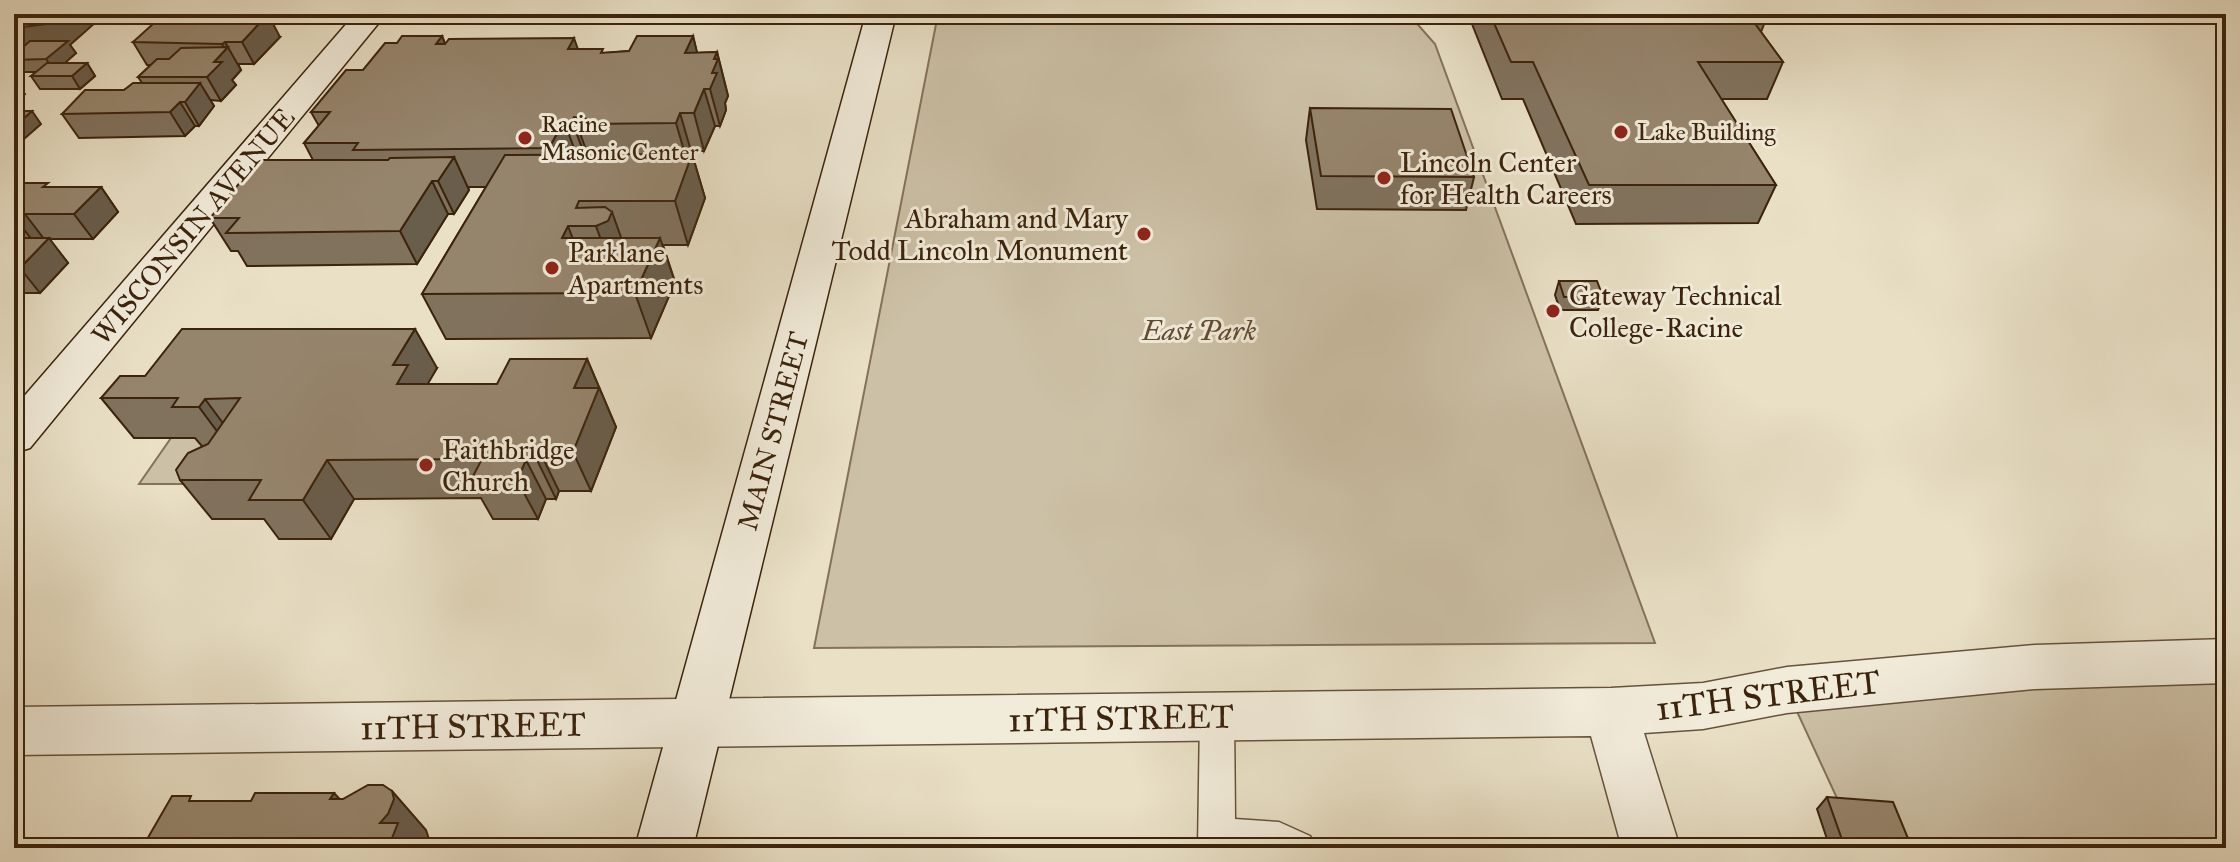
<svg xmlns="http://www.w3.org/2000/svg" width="2240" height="862" font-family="'IM FELL Great Primer',serif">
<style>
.green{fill:#ccc0a6;stroke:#847259;stroke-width:2}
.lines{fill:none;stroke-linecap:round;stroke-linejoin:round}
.lane-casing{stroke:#67523a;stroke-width:3}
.street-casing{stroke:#67523a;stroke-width:3}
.secondary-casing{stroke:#3c230c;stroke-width:3}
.lane{fill:#f1ebda;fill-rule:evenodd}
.street{fill:#f1ebda;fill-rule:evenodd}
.secondary{fill:#f1ebda;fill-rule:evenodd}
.wall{fill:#81725e;stroke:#3c230c;stroke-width:2}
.shaded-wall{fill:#695d4c;stroke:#3c230c;stroke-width:2}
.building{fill:#96856d;stroke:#3c230c;stroke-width:2}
.poi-dot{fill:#8f2418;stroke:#f1ebda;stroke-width:3}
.labels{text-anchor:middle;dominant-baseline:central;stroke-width:6;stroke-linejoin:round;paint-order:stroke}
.far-poi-label{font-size:24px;fill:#3c230c;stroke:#f1ebda;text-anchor:start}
.poi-label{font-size:28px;fill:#3c230c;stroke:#f1ebda;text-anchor:start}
.street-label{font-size:28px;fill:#3c230c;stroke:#f1ebda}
.park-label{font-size:28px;font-style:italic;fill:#604a32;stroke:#f1ebda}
.near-street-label{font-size:34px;fill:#3c230c;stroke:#f1ebda}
</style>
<rect width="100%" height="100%" fill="#e9e0c6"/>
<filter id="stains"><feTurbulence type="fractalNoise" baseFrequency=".0025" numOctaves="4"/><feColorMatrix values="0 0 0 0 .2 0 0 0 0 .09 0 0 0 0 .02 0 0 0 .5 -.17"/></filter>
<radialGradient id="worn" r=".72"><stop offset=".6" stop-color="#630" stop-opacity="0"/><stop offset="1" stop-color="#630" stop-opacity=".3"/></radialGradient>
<path class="green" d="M938,14H1394L1412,18L1435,44L1655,643L814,648Z
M171,438H209L238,484H139Z
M2226,661V848H1860L1787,690Z"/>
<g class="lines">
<g class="lane-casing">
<path id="lane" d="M1217,702L1229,706L1234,717L1235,819L1279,822L1310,836L1316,848H1198L1200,717L1205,706Z"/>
</g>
<g class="street-casing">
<path id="street" d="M2226,639V683L2035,689L1787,713L1703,729L1644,733L1680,848H1622L1591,736L14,755V707L1611,688L1703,683L1787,667L2035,645Z"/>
</g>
<g class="secondary-casing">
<path id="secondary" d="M355,14H386L30,448L14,453V408Z
M866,14H896L693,848H635Z"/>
</g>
<use href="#lane" class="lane"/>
<use href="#street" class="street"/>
<use href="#secondary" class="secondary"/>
</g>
<path class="wall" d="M14,14L70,45L76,53L64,63H87L95,76L80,89H40L31,76L37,72H17L14,67V55L23,47L14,46Z
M1468,14H1768L1761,32L1783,62L1767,99H1721L1776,185L1758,223L1576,224L1523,99H1502Z
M442,36L445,44L578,49L604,53L629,51L693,36L697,53L717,52L728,96L725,103L726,110L720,126H715L704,151H691L690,154H692L705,198L688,245H663L675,282L651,338L446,339L422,294L486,187H468L469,190L454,214H448L417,264L247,266L238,251H231L210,218L313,160L304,143L319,126L311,112L397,43Z
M280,37L254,64H238L241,70L232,80L236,85L221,101L210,100L214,106L199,126H195L185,136L79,138L62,114L142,83L138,77L151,65H147L133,42Z
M1310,108L1474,177L1466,210L1317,209L1306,140Z
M14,187H101L118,212L93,239H49L68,263L40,293H14Z
M1559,281L1603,297L1598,310H1560L1555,295Z
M587,359L616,427L591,491H559L556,499H546L538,519H493L481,498L354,499L331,539H279L264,519H212L180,480L202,446L195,438H134L101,398L145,376L437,368L427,384H497Z
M1827,797L1912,848H1830L1817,809Z"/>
<path class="shaded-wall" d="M65,14H105L70,45L76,53L55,72L46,59L26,52L14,35V28Z
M268,14L280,37L254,64L242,42Z
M442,36L457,73L436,44Z
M693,36L702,73L685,53Z
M574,38L587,75L568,49Z
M225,42L241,70L232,80L236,85L221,101L207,77L214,62L225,50L222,44Z
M717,52L728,96L725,103L726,110L720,126L710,89L714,59Z
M87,63L95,76L80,89L72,76Z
M16,82L25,94L14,104V84Z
M200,83L214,106L199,126L185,102Z
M704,89L715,126L704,151L694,113Z
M180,102L195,126L185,136L170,112Z
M32,111L41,124L15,147L14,146V127Z
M680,113L691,151L687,161L676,123Z
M574,117L588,155L586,159L572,121Z
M564,121L578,159L563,186L549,148Z
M692,154L705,198L688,245L675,201Z
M454,157L469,190L454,214L438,181Z
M432,181L448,214L417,264L400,231Z
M101,187L118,212L93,239L74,214Z
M612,212L628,257L612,271L596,226Z
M25,214L44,239L37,246L18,222Z
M568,226L585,271L562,238Z
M49,238L68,263L40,293L20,268Z
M660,238L675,282L651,338L635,293Z
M14,314L18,319L14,324Z
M415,329L437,368L423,392L397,384L393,365Z
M587,359L616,427L591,491L573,452L574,388Z
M205,399L234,438L228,446L199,407Z
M540,452L559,491L556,499L537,460Z
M327,460L354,499L331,539L303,500Z
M526,460L546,499L538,519L517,480Z
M392,791L426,830L429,839L426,848H388L380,823Z
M334,793L371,833L330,799Z"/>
<path class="building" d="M14,14H65L54,23L14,28V26L17,23H14Z
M164,14H268L242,42H225L222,44L133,42Z
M1490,14H1748L1783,62H1698L1776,185H1589L1533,62H1511Z
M402,36H442L436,44H445L449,39L574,38L568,49H603L601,53L629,51L637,36H693L685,53L717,52L714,59H718L712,73H717L710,89H704L694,113H680L676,123L587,124L589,119L574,117L572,121H564L549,148L353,150L358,143H304L330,112H311L346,70H363L385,43H397Z
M30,41H68L46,59L14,60V55Z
M228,47L214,62H222L207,77H138L157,59H169L181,48Z
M47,63H87L72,76H31Z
M133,83H200L185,102H180L170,112L62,114L85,90H124Z
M1310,108L1451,109L1474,177L1321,176Z
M14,111H32L14,127Z
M692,154L675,201H579L576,208L605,207L612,212L608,221L596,226H568L562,238H660L635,293L422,294L505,155Z
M454,157L438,181H432L400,231L226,233L239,218H210L259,160H388L390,158Z
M19,183H48L43,187H101L74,214H25L18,222H14V187Z
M14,238H49L20,268L14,269Z
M1559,281H1597L1603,297H1564Z
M182,329H415L393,365H408L397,384H497L510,359H587L574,388H599L573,452H540L537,460H526L517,480H471L482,459L327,460L303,500H249L261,480H180L176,470L188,453L208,444L240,398L205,399L199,407H172L178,398H101L120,376H145Z
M368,785H383L392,791L394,799L388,814L380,823H398L388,848H142L172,796H191L189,801H251L255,793H334L330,799H343Z
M1827,797L1893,802L1912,848H1845Z"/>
<g class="poi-dot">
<circle cx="1621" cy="132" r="8"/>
<circle cx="525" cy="138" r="8"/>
<circle cx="1384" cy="178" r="8"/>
<circle cx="1144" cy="234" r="8"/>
<circle cx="552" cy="268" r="8"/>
<circle cx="1553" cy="311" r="8"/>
<circle cx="426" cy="465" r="8"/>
</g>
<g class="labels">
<g class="far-poi-label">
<text x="541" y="124">Racine<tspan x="541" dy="28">Masonic Center</tspan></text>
<text x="1637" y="132">Lake Building</text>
</g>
<g class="poi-label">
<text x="1400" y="162">Lincoln Center<tspan x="1400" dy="32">for Health Careers</tspan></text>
<text x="1128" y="218" text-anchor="end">Abraham and Mary<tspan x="1128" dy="32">Todd Lincoln Monument</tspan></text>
<text x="568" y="252">Parklane<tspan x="568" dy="32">Apartments</tspan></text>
<text x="1569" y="295">Gateway Technical<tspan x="1569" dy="32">College-Racine</tspan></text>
<text x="442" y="449">Faithbridge<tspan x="442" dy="32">Church</tspan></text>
</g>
<g class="street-label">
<text transform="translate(193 226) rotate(-50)">WISCONSIN AVENUE</text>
<text transform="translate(773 431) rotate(-75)">MAIN STREET</text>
</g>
<g class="park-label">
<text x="1199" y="330">East Park</text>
</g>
<g class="near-street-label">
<text transform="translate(1768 695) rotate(-7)">11TH STREET</text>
<text transform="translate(1121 718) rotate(-1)">11TH STREET</text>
<text transform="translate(473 726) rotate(-1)">11TH STREET</text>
</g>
</g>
<rect width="2240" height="862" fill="none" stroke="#e9e0c6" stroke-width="48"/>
<rect x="16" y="16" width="2208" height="830" fill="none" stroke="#3c230c" stroke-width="4"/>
<rect x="24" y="24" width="2192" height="814" fill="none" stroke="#3c230c" stroke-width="2"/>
<rect width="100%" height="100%" filter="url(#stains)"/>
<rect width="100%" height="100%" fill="url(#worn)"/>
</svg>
